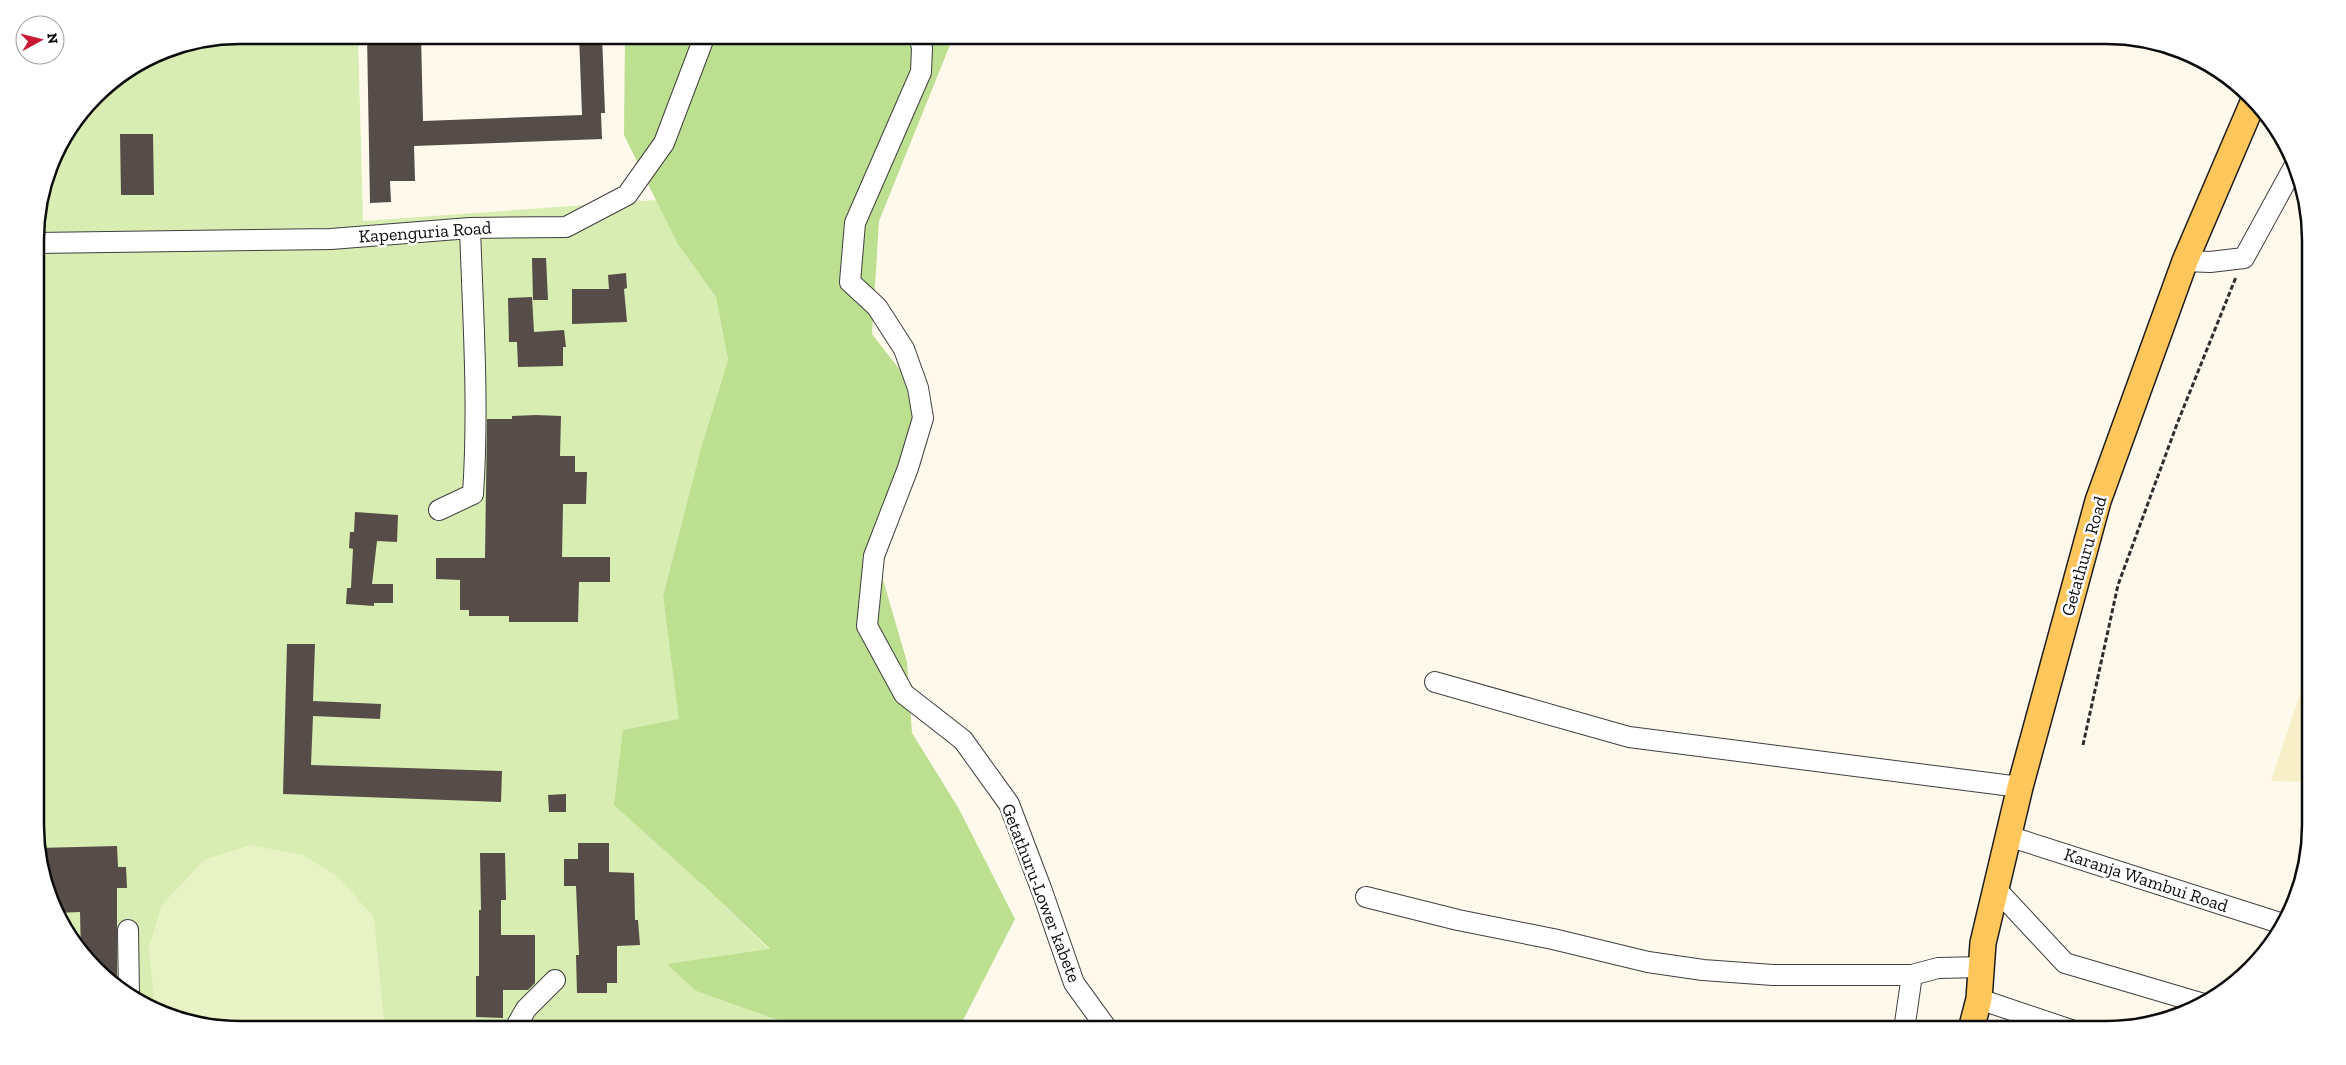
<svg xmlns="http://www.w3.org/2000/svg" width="2346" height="1065" font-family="'Zilla Slab',serif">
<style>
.farmland{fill:#f8efc9}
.green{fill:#d7edb2}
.forest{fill:#bcdf90}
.pitch{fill:#e8f3c5}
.building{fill:#564c48}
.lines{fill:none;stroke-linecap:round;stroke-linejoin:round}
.minor-casing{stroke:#3f3f3f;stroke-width:22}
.major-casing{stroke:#1d1d1d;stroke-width:28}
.path{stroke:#2e2e2e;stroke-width:3;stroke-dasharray:5 2.5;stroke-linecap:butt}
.minor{stroke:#fff;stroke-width:20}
.major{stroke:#ffc65c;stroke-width:25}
.labels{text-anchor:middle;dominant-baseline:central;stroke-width:5;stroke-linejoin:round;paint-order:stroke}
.street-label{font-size:18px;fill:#0c0c0c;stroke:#fff}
.rim{fill:none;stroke:#0c0c0c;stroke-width:2.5}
</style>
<rect width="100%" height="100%" fill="#fff9ec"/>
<path class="farmland" d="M2311,652V782L2271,781L2308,670Z"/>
<path class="green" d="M239,35H358L363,221L656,200L677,243L716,297L728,360L701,448L663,596L702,884L770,950L668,964L696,991L786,1023L787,1030H239L161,1014L115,988L77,950L50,904L37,853L35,226L56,149L104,86L161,50Z"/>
<path class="forest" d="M625,35H954L879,221L872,334L928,406L881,573L907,662L912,733L959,809L1015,919L958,1030H787L786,1023L696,991L667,964L770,949L702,884L614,805L623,730L679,719L663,596L701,448L728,360L716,297L677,243L624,135Z"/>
<path class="pitch" d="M250,845L303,855L338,877L374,917L385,1030H239L161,1014L155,1011L149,947L162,905L204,860Z"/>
<path class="building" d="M367,35H421L423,121L582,115L579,35H602L605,113H601L602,139L414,146L415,181H390L391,202L370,203Z
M120,134H153L154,195H121Z
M532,258H546L548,300H533Z
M626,273L627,288L624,289L627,322L572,324V289H609L608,275Z
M532,297L534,332L564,330L566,347H563V366L518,367L517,342H509L508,298Z
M536,415L561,416L560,456H575V472H587L586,504H563L562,557H610V582H579L578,622H509V616H469V610H460V580L436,579V558H485L487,419H512V416Z
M355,512L398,515L397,542L377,541L372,584H393V603H374V606L346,604L347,588H351L353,549L349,548L350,532H354Z
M287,644H315L313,701L381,704L380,719L313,716L311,765L502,771L501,802L283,794Z
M566,794V812H549L548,795Z
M578,843H609V872L634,873L635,920H638L640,945L617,946V983H607V993H577L576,955H579L576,886H564V859H578Z
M117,846L118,867H126L127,888H117V976L104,977L81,954L80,912L56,913L50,904L37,848Z
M480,853H505L506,900H501V935H535V983L528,990H503V1018L476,1017V976H479V910H481Z"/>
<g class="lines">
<g class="minor-casing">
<path id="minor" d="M919,35L922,48L921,72L855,223L850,282L877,307L904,349L918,388L923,418L908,468L874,556L867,626L904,694L963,740L1009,804L1042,891L1074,983L1108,1030
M35,243L331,239L470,228L566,227L627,195L664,143L705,35
M2185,261L2210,262L2244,258L2296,163
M439,510L473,494C479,405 473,317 470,228
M1435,682L1629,737L2020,787
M2008,836L2283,924
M1996,889L2065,963L2204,1004
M1366,897L1458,920L1553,939L1648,962L1703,970L1773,975H1912
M128,930L129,996
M1979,999L2071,1030
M514,1030L526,1009L555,980
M1904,1030L1912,975L1938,968L1982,967"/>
</g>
<g class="major-casing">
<path id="major" d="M1971,1030L1979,999L1983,943L2020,787L2098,501L2185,261L2254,100"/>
</g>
<path class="path" d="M2083,745L2118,585L2177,424L2236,277"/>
<use href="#minor" class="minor"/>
<use href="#major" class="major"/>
</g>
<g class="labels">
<g class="street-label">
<text transform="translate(425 232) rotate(-4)">Kapenguria Road</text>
<text transform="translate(2084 556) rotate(-74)">Getathuru Road</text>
<text transform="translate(2146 880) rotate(18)">Karanja Wambui Road</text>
<text transform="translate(1041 893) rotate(69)">Getathuru-Lower kabete</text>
</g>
</g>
<path d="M0 0H2346V1065H0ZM240 44H2106A196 196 0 0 1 2302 240V825A196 196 0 0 1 2106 1021H240A196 196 0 0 1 44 825V240A196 196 0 0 1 240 44Z" fill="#fff" fill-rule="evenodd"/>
<path class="rim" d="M240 44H2106A196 196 0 0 1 2302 240V825A196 196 0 0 1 2106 1021H240A196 196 0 0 1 44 825V240A196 196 0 0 1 240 44Z"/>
<g transform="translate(40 40) rotate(83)"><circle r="24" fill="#ffffff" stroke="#9e9e9e"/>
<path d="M0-4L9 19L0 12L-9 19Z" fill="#c81833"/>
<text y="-8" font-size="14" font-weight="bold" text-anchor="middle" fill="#0c0c0c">N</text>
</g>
</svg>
